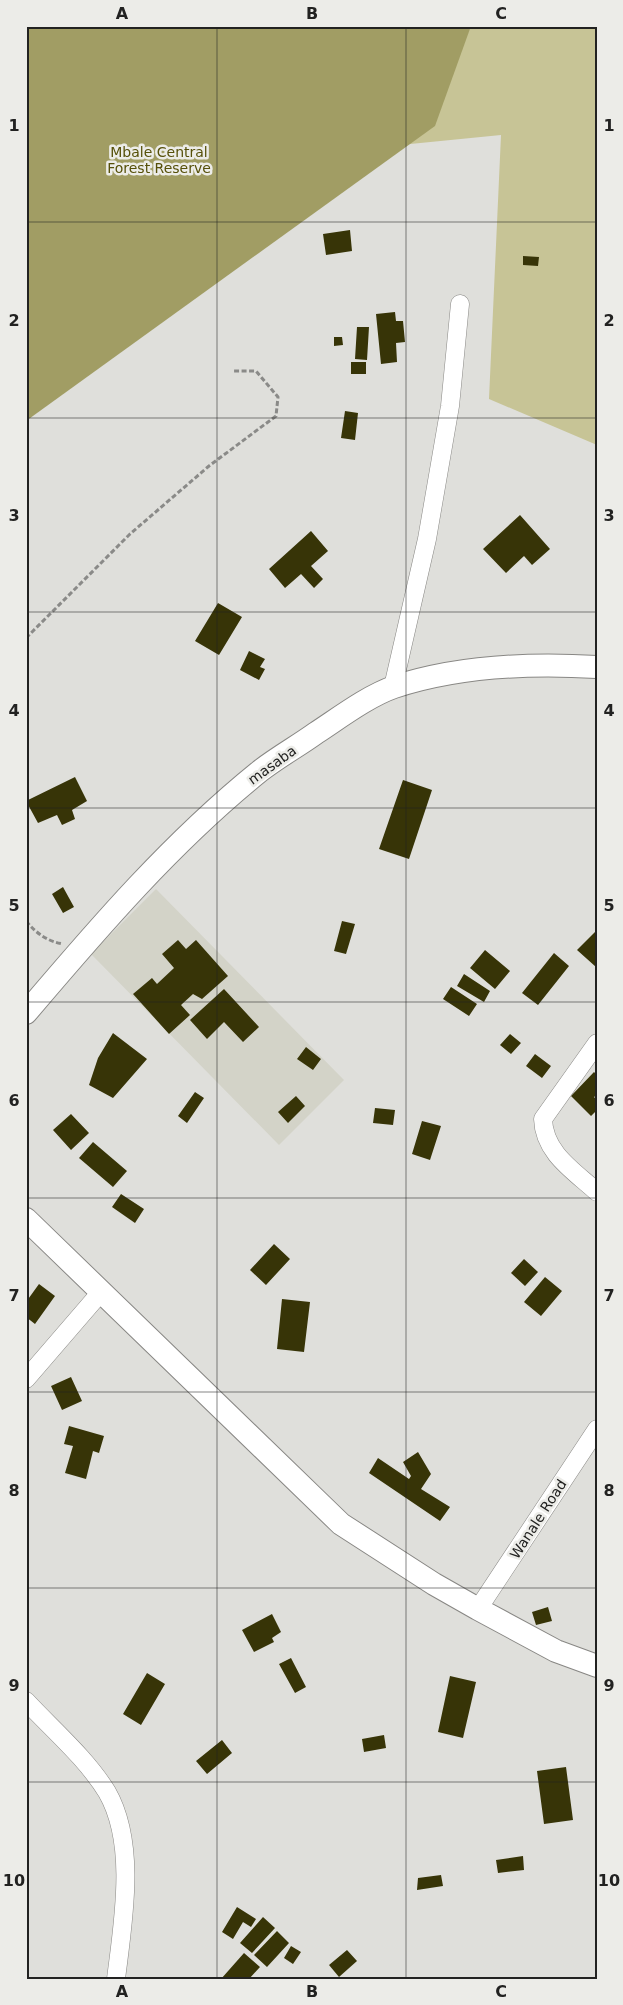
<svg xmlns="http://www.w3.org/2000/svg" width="623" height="2005" font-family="'DejaVu Sans',sans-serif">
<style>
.built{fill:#d3d3c8}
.green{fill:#c7c496}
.forest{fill:#a19d64}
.building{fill:#373407}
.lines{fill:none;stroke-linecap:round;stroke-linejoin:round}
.minor-casing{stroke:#888784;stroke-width:19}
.tertiary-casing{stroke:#888784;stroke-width:24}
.path{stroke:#8a8a88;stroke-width:3;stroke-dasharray:5 2.5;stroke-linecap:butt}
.minor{stroke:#fff;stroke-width:18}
.tertiary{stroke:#fff;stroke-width:22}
.grid{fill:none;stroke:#222221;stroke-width:1;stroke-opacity:0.55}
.labels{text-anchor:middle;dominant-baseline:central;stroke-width:5;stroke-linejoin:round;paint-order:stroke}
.park-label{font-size:14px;fill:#565009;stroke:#ecece8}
.street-label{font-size:14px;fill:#222221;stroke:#ecece8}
.neatline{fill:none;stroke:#222221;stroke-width:2}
.grid-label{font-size:16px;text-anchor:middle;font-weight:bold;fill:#222221}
</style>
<rect width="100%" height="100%" fill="#dfdfdb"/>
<path class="built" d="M156,889L344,1080L279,1145L91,954Z"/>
<path class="green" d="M212,26H597V445L489,399L501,135L158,169Z"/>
<path class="forest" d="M26,26H471L435,126L26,421Z"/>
<path class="building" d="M350,230L352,251L326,255L323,234Z
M523,256L539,257L538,266L523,265Z
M395,312L396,321H403L405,342L396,343L397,362L381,364L376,314Z
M357,327H369L367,360L355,359Z
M334,337H342L343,345L334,346Z
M351,362H366V374H351Z
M345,411L358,413L355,440L341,438Z
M520,515L550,549L532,565L524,556L506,573L483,549Z
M311,531L328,551L311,566L323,579L314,588L301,574L285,588L269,569Z
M218,603L242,617L219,655L195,641Z
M249,651L265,659L260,667L265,669L259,680L240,670Z
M75,777L87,801L72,810L75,819L62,825L57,815L38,823L26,801Z
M403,780L432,790L409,859L379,849Z
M63,887L74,907L63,913L52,894Z
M342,921L355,924L346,954L334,951Z
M595,932L597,934L596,967L577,950Z
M178,940L186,949L196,940L228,976L202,999L193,994L181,1005L190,1015L169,1034L133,994L152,978L157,984L174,968L162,954Z
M485,950L510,971L495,989L470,968Z
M554,953L569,966L538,1005L522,993Z
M464,974L490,991L484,1002L457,986Z
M451,987L477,1004L469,1016L443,999Z
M224,989L259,1027L243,1042L224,1022L207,1039L190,1020Z
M113,1033L147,1059L113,1098L89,1085L98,1058Z
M510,1034L521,1043L511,1054L500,1045Z
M306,1047L321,1059L313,1070L297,1059Z
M535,1054L551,1066L542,1078L526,1066Z
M594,1072L597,1075V1095L594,1097L597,1100V1110L591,1116L571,1096Z
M195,1092L204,1098L187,1123L178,1116Z
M296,1096L305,1106L288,1123L278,1112Z
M375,1108L395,1110L393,1125L373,1123Z
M71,1114L89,1133L71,1150L53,1130Z
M422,1121L441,1126L430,1160L412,1154Z
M93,1142L127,1171L113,1187L79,1158Z
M121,1194L144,1209L135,1223L112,1207Z
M274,1244L290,1259L266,1285L250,1270Z
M524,1259L538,1272L525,1286L511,1273Z
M545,1277L562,1291L541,1316L524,1302Z
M39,1284L55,1296L35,1324L26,1317V1302Z
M282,1299L310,1302L304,1352L277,1349Z
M71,1377L82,1401L62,1410L51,1386Z
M69,1426L104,1436L99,1453L93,1451L86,1479L65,1473L73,1446L64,1444Z
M418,1452L431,1474L421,1489L450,1507L440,1521L369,1473L378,1458L409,1479L411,1476L403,1462Z
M548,1607L552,1621L536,1625L532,1612Z
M272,1614L281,1632L272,1638L274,1642L254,1652L242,1630Z
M291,1658L306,1687L295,1693L279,1664Z
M147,1673L165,1684L141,1725L123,1714Z
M450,1676L476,1682L463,1738L438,1732Z
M384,1735L386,1748L364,1752L362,1739Z
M222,1740L232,1753L207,1774L196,1761Z
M566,1767L573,1820L544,1824L537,1771Z
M523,1856L524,1870L498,1873L496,1860Z
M441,1875L443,1886L417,1890L418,1878Z
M237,1907L256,1919L251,1927L243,1922L233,1939L222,1932Z
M263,1917L275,1928L252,1953L240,1943Z
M277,1931L289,1943L267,1967L254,1955Z
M291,1946L301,1952L293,1964L284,1958Z
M347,1950L357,1961L339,1977L329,1965Z
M244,1953L260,1967L249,1979H221Z"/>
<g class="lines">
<g class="minor-casing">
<path id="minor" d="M393,687L427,539L450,406L460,304
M597,1043L543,1119C544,1153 574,1171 597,1192
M26,1379L101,1292
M478,1609L597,1429
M26,1701C53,1730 86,1758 107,1792C137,1844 123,1922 116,1979"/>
</g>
<g class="tertiary-casing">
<path id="tertiary" d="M26,1013C99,927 172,842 260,771C278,757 298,746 316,733C339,718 368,696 394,687C458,666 531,663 597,667
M26,1219L341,1524L434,1584L478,1609L556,1651L597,1666"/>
</g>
<path class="path" d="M26,638L130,534L209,466L276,416L278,397L256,371H234
M26,921C37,934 47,941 63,944"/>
<use href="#minor" class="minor"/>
<use href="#tertiary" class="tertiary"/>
</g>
<path class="grid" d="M217,26V1979M406,26V1979M26,222H597M26,418H597M26,612H597M26,808H597M26,1002H597M26,1198H597M26,1392H597M26,1588H597M26,1782H597"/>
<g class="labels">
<g class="park-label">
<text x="159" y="152">Mbale Central<tspan x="159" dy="16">Forest Reserve</tspan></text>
</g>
<g class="street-label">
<text transform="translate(272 765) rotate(-36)">masaba</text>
<text transform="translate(538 1519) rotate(-57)">Wanale Road</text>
</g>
</g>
<rect width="623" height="2005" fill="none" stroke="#ecece8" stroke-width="55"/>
<rect x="28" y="28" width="568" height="1950" class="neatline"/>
<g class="grid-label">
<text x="122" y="19">A</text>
<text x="312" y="19">B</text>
<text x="501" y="19">C</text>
<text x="14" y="131">1</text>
<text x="609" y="131">1</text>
<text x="14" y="326">2</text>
<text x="609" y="326">2</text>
<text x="14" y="521">3</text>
<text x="609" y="521">3</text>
<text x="14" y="716">4</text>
<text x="609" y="716">4</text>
<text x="14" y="911">5</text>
<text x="609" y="911">5</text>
<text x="14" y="1106">6</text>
<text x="609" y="1106">6</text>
<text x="14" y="1301">7</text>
<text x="609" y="1301">7</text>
<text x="14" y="1496">8</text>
<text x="609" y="1496">8</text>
<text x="14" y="1691">9</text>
<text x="609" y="1691">9</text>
<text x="14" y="1886">10</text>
<text x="609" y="1886">10</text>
<text x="122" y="1997">A</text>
<text x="312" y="1997">B</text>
<text x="501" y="1997">C</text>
</g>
</svg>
